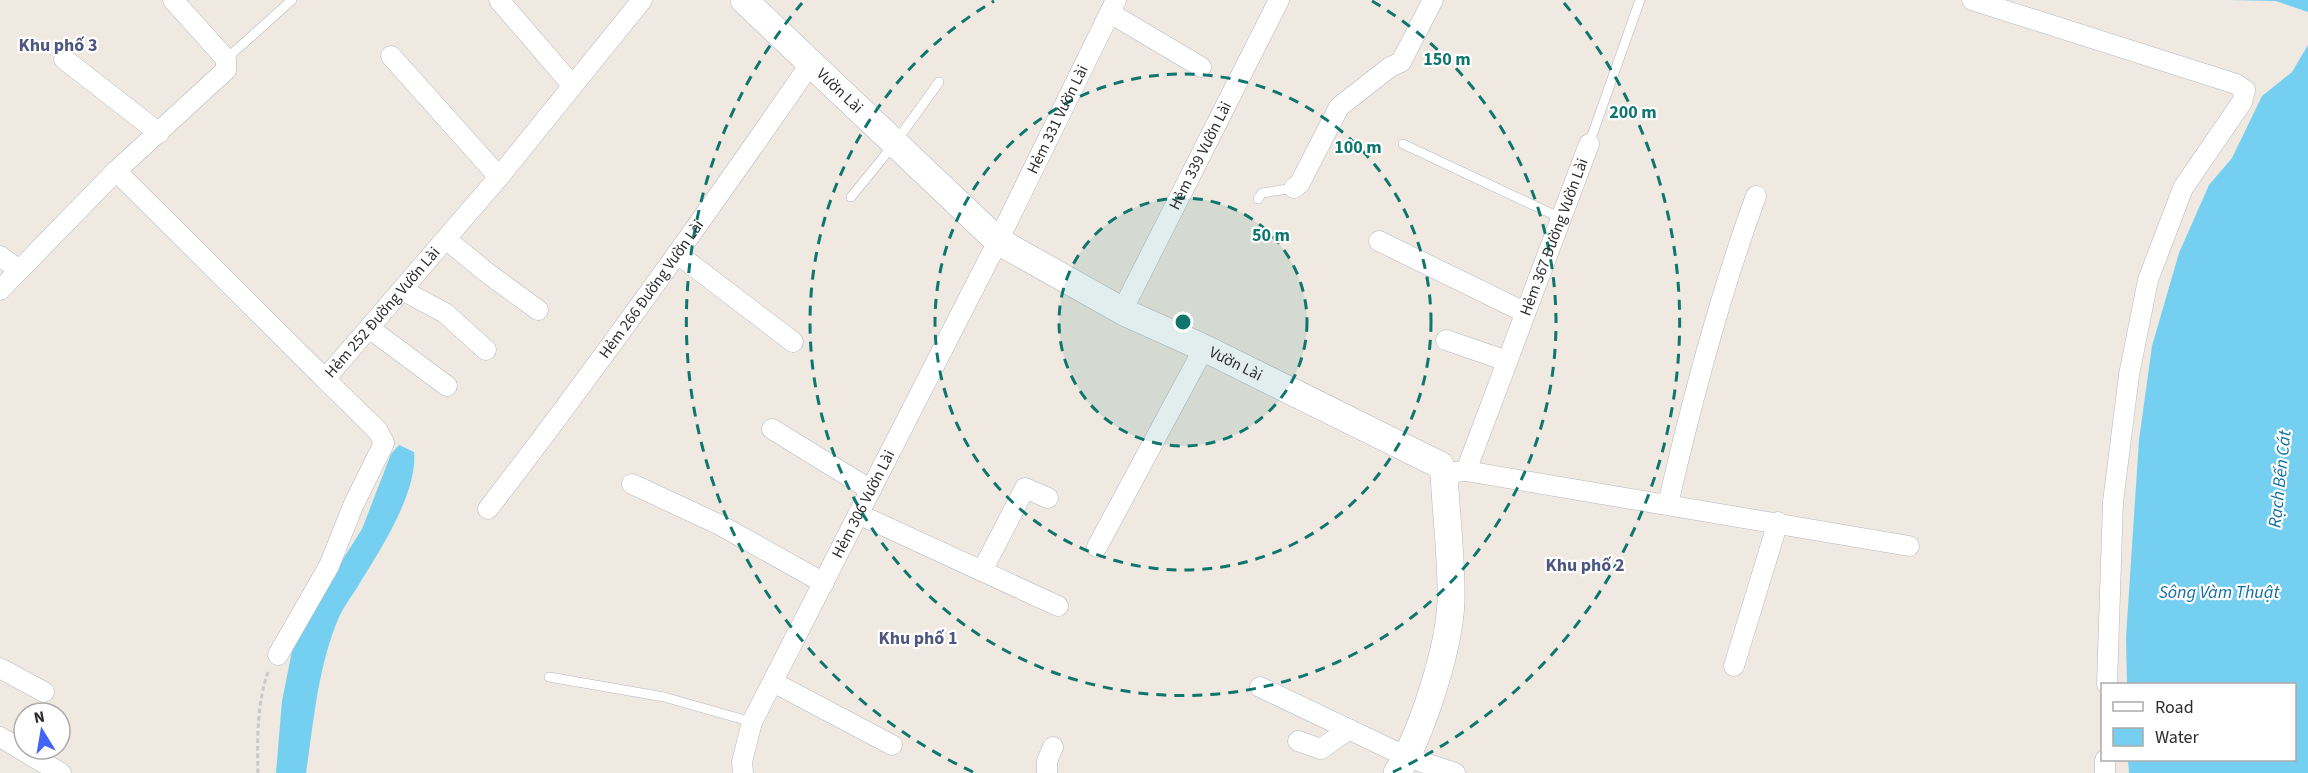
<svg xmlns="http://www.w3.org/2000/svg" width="2308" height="773" font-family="'Source Sans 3',sans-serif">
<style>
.water{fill:#75cff0}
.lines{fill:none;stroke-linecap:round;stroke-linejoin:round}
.lane-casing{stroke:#b4b7c1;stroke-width:10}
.street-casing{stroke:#b4b7c1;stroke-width:21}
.secondary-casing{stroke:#b4b7c1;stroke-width:28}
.path{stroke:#c9c9c9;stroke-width:3;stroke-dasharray:4.5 3;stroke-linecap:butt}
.lane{stroke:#fff;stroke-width:9}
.street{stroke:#fff;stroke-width:20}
.secondary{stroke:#fff;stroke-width:27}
.ring{fill:none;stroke:#0f766e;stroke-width:3;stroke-dasharray:10 8}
.labels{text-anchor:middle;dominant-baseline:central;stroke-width:4.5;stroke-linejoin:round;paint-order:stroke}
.street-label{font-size:16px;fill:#2e2e2e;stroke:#fff}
.neighbourhood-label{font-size:18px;font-weight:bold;fill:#4d5680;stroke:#fff}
.water-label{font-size:18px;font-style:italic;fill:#0d6fa3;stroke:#fff}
.centre{fill:#0f766e;stroke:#fff;stroke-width:3}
.ring-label{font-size:18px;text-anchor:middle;font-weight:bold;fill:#0f766e;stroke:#fff;stroke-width:4.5;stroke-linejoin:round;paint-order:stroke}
</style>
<rect width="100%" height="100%" fill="#efe9e1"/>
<path class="water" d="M2230,0H2308V12L2276,1Z
M2308,45V773H2129L2128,760H2294V684H2127L2126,637L2139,440L2152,346L2179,253L2209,185L2232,158L2262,96L2292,72Z
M399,445L414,452C418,493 379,552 358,586C352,596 344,606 339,617C318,666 314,720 306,773H276L282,701L292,651L311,610L362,529L391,454Z"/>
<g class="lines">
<g class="lane-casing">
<path id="lane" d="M226,59L292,0
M1403,144L1563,219
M1589,144L1640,0
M851,197L895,143L939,82
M1258,199L1262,193L1294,188
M549,677L664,697L752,722"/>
</g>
<g class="street-casing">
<g id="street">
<path d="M499,0L572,85"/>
<path d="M1972,0L2236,84L2245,90L2242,102L2183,188L2148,280L2129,375L2113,502L2107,684"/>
<path d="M1110,13L1201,67"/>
<path d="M391,56L499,177"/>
<path d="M64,59L159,133"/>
<path d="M116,171L226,70V59L173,0"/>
<path d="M1294,188L1300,183L1339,107L1390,67L1401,62L1433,0"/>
<path d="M446,239L486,272L538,310"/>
<path d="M1379,241L1524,312"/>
<path d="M679,255L793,342"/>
<path d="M0,256L19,270"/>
<path id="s1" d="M0,290L116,171L325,379L499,177L642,0"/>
<path d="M402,290L445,313L486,350"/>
<path id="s2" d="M1122,311L1279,0"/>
<path d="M369,328L447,386"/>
<path d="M1446,340L1507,361"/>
<path d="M772,429L871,490"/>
<path id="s3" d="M1466,471L1589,144"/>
<path d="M1444,473L1466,471L1909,546"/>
<path d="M632,484L720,525L824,583"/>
<path d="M1668,504C1692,400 1719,296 1756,196"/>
<path id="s4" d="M488,509C600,364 706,215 811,63"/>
<path d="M858,514L1058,606"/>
<path d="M1097,547L1204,348"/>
<path d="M982,571L1025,488L1048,498"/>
<path d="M278,655L329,566L353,506L384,443L378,431L325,379"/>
<path d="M1734,666L1778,522"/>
<path d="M0,668L44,692"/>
<path d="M773,682L892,745"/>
<path d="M1260,687L1407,757L1455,773"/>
<path d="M0,737L61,773"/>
<path d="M1298,741L1321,749L1349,729"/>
<path id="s5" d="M743,773L742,762L752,722L998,241L1116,0"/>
<path d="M1047,773V761L1053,747"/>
<path d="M2105,773V760"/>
</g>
</g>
<g class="secondary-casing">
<g id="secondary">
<path id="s6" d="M744,0L998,241L1126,313L1204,348L1440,465L1444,473C1446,516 1452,560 1451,602C1449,649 1422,734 1397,773"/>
</g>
</g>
<path class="path" d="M258,773C257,739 257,701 269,669"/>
<use href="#lane" class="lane"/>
<use href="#street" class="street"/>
<use href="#secondary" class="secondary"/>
</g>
<circle cx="1183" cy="322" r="124" fill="#0f766e" fill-opacity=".12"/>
<g class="ring">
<circle cx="1183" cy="322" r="124"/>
<circle cx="1183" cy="322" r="248"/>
<path d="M1372 1A373 373 0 1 1 994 1"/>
<path d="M973 772A497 497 0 0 1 802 3M1564 3A497 497 0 0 1 1393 772"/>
</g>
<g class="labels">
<g class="street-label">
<text stroke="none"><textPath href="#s6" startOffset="132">Vườn Lài</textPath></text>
<text stroke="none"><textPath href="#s5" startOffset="728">Hẻm 331 Vườn Lài</textPath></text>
<text stroke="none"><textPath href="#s2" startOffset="174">Hẻm 339 Vườn Lài</textPath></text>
<text stroke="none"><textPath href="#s3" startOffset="250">Hẻm 367 Đường Vườn Lài</textPath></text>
<text stroke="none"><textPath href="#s4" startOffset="274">Hẻm 266 Đường Vườn Lài</textPath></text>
<text stroke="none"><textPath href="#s1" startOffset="549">Hẻm 252 Đường Vườn Lài</textPath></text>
<text stroke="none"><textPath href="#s6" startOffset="618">Vườn Lài</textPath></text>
<text stroke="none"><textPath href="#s5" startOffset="297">Hẻm 306 Vườn Lài</textPath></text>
</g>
<g class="neighbourhood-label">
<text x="58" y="45">Khu phố 3</text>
<text x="1585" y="565">Khu phố 2</text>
<text x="918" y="638">Khu phố 1</text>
</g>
<g class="water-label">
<text transform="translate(2280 479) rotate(-84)">Rạch Bến Cát</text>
<text x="2219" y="592">Sông Vàm Thuật</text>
</g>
</g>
<circle cx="1183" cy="322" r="9" class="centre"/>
<g class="ring-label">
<text x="1447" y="65">150 m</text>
<text x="1633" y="118">200 m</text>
<text x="1358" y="153">100 m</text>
<text x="1271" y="241">50 m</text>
</g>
<rect x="2101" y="683" width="195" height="78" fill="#ffffff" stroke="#ababab" stroke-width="1.5"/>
<rect x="2113" y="702" width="30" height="9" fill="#ffffff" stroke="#ababab" stroke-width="1.5"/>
<text x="2155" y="713" font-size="18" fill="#2e2e2e">Road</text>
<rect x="2113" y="728" width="30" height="18" fill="#75cff0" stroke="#ababab" stroke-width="1.5"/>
<text x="2155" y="743" font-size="18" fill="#2e2e2e">Water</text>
<g transform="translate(42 731) rotate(349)"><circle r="28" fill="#ffffff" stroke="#ababab" stroke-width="1.5"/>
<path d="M0-4.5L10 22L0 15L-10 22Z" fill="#4264fb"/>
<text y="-9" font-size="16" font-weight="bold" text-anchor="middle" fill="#2e2e2e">N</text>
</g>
</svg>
